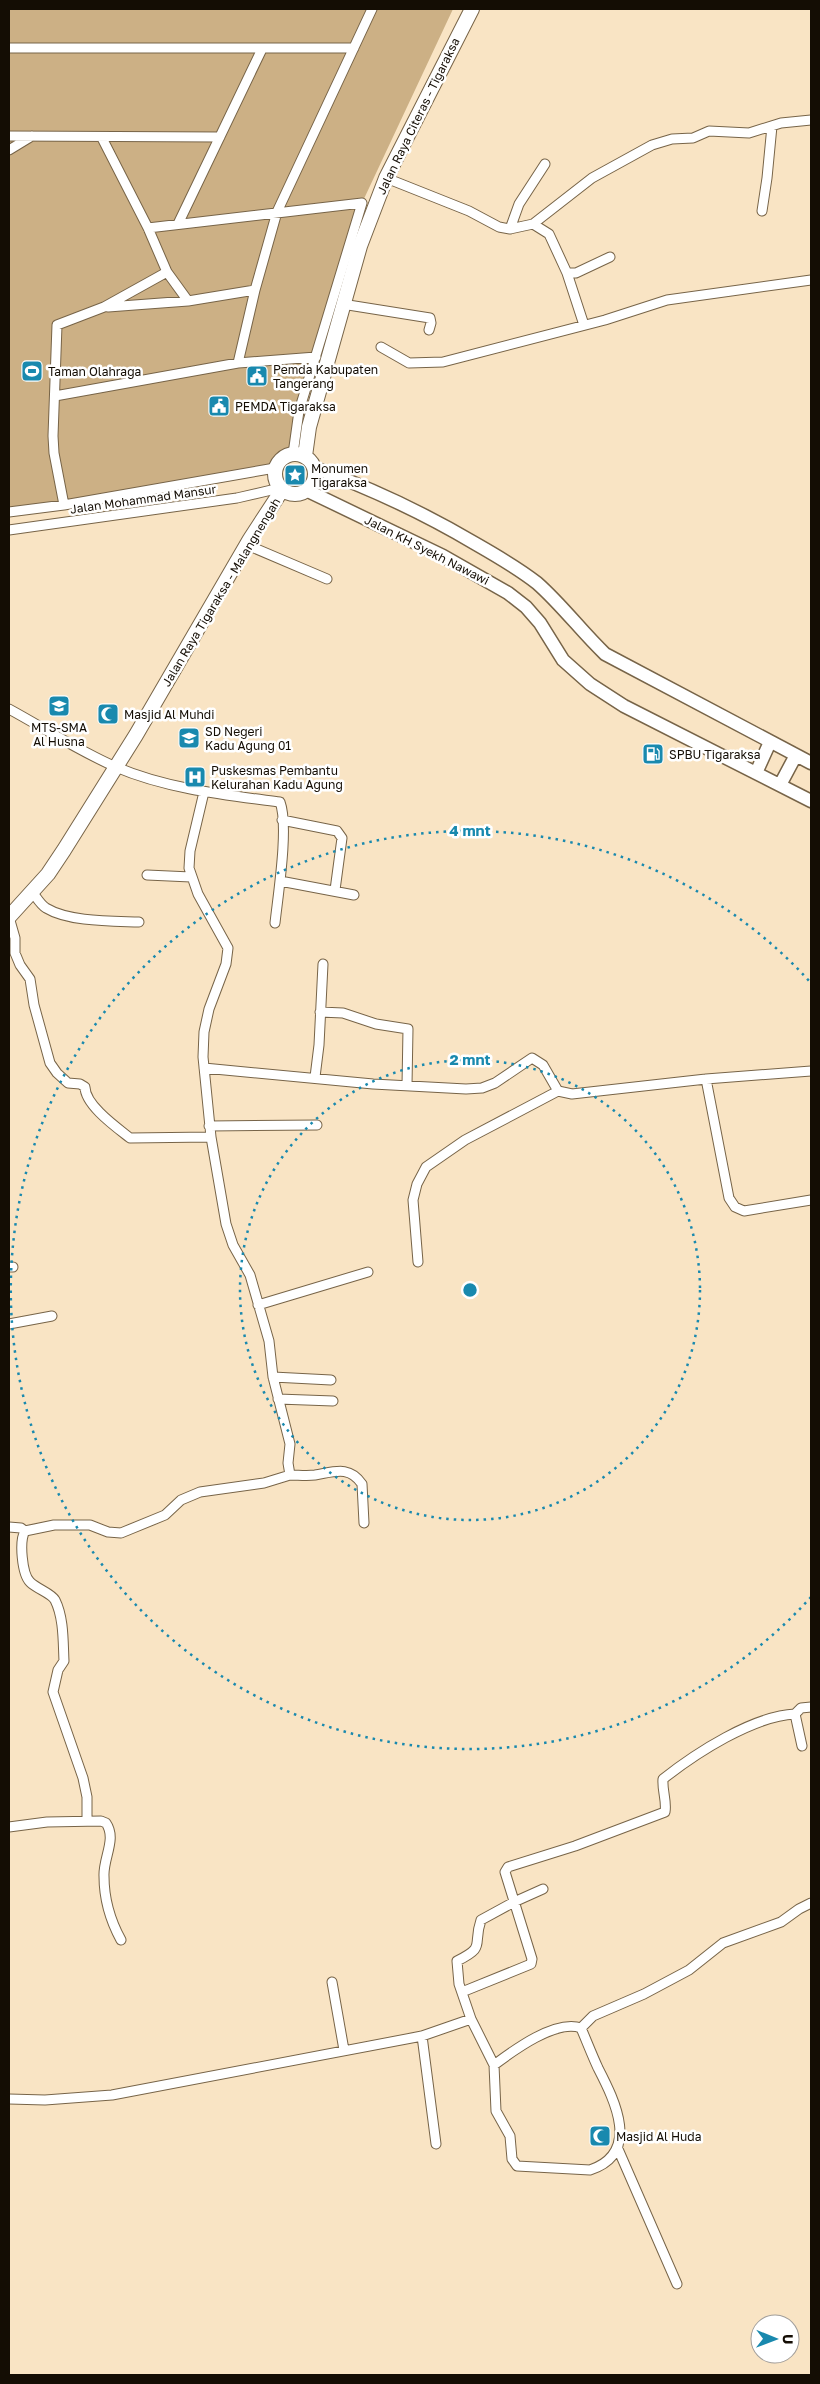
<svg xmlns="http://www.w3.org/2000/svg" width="820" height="2384" font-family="'Golos Text',sans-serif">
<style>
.green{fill:#ccb085}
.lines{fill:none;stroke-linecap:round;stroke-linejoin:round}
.street-casing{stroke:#776448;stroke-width:11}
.secondary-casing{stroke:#776448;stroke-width:15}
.primary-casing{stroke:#776448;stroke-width:16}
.street{stroke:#fff;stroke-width:9}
.secondary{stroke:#fff;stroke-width:12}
.primary{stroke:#fff;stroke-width:14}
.ring{fill:none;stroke:#1989ae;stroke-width:2.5;stroke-dasharray:2.5 5}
.labels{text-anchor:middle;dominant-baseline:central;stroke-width:5;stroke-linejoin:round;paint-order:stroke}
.street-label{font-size:12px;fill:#140d04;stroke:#fff}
.poi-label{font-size:12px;fill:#140d04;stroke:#fff;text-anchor:start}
.centre{fill:#1989ae;stroke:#fff;stroke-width:2.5}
.ring-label{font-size:15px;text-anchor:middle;font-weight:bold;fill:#1989ae;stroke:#fff;stroke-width:5;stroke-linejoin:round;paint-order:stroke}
</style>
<rect width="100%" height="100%" fill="#f9e4c4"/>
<path class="green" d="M9,9H453L362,203L316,357L293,454L279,461L275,468L9,511Z"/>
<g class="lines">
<g class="street-casing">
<path id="street" d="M9,48H354
M9,136L220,137
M102,138L148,228L167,272L188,301
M9,150L32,136
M386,178L469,211L499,227L510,229L533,224L592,178L652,145L672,139L693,138L709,131L749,133L781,123L811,120
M762,211L767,178L772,126
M178,224L262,49
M533,224L549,234L567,273H576L610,257
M148,228L362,203L299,411L293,454
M510,229L519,204L545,164
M567,273L584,325
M342,304L430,318L431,323L429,330
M108,307L188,301L255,290
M381,347L409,363L443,362L605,320L667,300L811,280
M238,363L255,290L277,212L372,9
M55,396L238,363L316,357
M64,505L54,453L53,436L57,325L104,307L167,272
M9,512L64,505L275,468
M9,530L237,498L280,488
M247,545L327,579
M9,709C44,728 79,751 116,767C167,789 226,795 280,802C289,826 278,895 275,923
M204,792L190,851L189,868L198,894L228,948L226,964L209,1009L204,1032L203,1057L211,1137L226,1224L233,1245L250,1275L269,1341L273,1377L290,1444L288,1463L290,1475C298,1475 307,1476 315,1475C334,1472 349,1465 362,1484L364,1523
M282,820L337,831L342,838L335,890
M147,875L191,877
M280,881L354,895
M33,893C37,898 40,904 46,908C69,922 112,921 139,922
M9,917L15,938V953L20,965L30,979L34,1005L50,1063L57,1073L68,1083L80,1084L85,1087C85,1105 116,1127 130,1138L211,1137
M320,1012L343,1013L376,1024L408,1029L407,1085
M204,1068L373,1084L466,1089L482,1088L495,1083L532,1058L543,1065L558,1091L572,1094L706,1079L811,1071
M315,1077L319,1045L323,964
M706,1079L729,1198L735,1207L744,1211L811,1200
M209,1126L317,1125
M418,1262L413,1200L417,1184L426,1167L465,1140L558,1091
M9,1267H13
M258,1305L368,1272
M9,1324L52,1316
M273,1377L331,1380
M278,1399L333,1401
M9,1527L21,1528L25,1531
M802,1746L795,1714L801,1708L811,1707
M87,1821V1797L83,1778L53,1692L58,1670L64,1661C63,1642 64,1618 55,1600C51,1593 37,1589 30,1582C22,1574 19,1541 25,1531L54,1525H90L108,1532L121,1533L165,1515L181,1500L200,1492L264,1483L290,1475
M9,1827L47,1822L101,1821L106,1823C117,1839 103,1858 104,1876C104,1899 110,1920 121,1940
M332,1982L344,2050
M462,1992L531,1964L532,1959L505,1872L508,1867L575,1846L665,1812C667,1801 662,1791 663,1779C696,1753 753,1716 795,1714
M471,2019L459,1984L457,1961C487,1946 472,1946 481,1920L514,1902L543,1889
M422,2036L436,2144
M494,2065L496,2111L510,2136L512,2159L517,2166L590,2170C641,2153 615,2101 598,2068C592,2055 587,2042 581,2028
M9,2099L45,2100L112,2095L422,2036L471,2019L494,2065C514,2050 556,2019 581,2028L593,2016L644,1994L689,1970L723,1943L781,1922L799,1909L811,1903
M618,2149L677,2284"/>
</g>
<g class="secondary-casing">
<path id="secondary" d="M315,468C373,489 422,512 476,544C497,556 518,568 537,583C562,605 581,631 605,654L811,763
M306,490L443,556L508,593L526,607L540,623L563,660L590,684L624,706L811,801
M756,773L770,742
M780,785L796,755"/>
</g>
<g class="primary-casing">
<path id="primary" d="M275 474a20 20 0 1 1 40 0a20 20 0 1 1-40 0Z
M305,456L309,427L360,246L386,178L472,9
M9,917L48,874L64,850L136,735L250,539L282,490"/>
</g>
<use href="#street" class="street"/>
<use href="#secondary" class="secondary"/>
<use href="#primary" class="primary"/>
</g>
<g class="ring">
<circle cx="470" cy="1290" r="230"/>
<path d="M811 1597A459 459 0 1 1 811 983"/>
</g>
<defs>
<g id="stadium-square" transform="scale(1.125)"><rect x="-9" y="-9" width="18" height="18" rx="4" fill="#1989ae" stroke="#fff"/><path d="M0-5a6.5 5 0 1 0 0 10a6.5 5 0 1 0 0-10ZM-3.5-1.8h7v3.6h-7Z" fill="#fff"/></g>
<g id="civic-square" transform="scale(1.125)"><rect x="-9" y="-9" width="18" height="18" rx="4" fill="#1989ae" stroke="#fff"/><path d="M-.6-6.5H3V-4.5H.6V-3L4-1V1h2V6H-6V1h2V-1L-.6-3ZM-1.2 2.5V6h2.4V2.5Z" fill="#fff"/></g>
<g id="sight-square" transform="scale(1.125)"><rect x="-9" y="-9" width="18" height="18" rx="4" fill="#1989ae" stroke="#fff"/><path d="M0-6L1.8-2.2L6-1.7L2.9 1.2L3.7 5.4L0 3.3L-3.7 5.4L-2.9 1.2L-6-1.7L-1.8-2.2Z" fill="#fff"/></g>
<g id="school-square" transform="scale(1.125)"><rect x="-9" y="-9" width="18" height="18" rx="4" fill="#1989ae" stroke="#fff"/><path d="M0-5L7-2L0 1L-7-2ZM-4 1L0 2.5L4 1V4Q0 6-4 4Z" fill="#fff"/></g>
<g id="mosque-square" transform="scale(1.125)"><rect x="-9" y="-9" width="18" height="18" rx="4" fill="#1989ae" stroke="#fff"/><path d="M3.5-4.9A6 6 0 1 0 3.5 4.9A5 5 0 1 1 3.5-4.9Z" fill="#fff"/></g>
<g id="fuel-square" transform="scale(1.125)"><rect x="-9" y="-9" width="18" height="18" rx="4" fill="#1989ae" stroke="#fff"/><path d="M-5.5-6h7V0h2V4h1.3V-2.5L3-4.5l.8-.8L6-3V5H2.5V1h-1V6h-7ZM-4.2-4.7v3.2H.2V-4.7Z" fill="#fff"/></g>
<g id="hospital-square" transform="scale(1.125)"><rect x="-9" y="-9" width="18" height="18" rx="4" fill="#1989ae" stroke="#fff"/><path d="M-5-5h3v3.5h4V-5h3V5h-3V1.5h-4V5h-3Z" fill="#fff"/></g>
</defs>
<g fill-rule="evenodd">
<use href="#stadium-square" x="32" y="371"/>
<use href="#civic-square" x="257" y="376"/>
<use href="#civic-square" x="219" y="406"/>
<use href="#sight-square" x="295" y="475"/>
<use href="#school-square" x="59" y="706"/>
<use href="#mosque-square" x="108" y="714"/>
<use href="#school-square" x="189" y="738"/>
<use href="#fuel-square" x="653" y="754"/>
<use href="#hospital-square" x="195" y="777"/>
<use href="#mosque-square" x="600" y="2136"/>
</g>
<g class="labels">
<g class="street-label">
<text transform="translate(418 116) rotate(-64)">Jalan Raya Citeras - Tigaraksa</text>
<text transform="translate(143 499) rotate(-8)">Jalan Mohammad Mansur</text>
<text transform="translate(427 550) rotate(27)">Jalan KH Syekh Nawawi</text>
<text transform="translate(221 592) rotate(-59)">Jalan Raya Tigaraksa - Malangnengah</text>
</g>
<g class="poi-label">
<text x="273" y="369">Pemda Kabupaten<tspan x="273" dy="14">Tangerang</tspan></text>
<text x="48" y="371">Taman Olahraga</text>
<text x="235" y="406">PEMDA Tigaraksa</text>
<text x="311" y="468">Monumen<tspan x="311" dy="14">Tigaraksa</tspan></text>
<text x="124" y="714">Masjid Al Muhdi</text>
<text x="59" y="727" text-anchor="middle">MTS-SMA<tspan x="59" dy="14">Al Husna</tspan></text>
<text x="205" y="731">SD Negeri<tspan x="205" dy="14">Kadu Agung 01</tspan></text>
<text x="669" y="754">SPBU Tigaraksa</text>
<text x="211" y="770">Puskesmas Pembantu<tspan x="211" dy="14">Kelurahan Kadu Agung</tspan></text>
<text x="616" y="2136">Masjid Al Huda</text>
</g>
</g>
<circle cx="470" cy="1290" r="8" class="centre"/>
<g class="ring-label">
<text x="470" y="836">4 mnt</text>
<text x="470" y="1065">2 mnt</text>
</g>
<rect width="820" height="2384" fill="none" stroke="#140d04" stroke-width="20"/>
<g transform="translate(775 2339) rotate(91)"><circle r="24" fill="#ffffff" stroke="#a19e9b"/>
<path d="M0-4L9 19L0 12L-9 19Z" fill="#1989ae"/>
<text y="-8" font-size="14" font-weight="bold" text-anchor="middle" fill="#140d04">U</text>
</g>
</svg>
